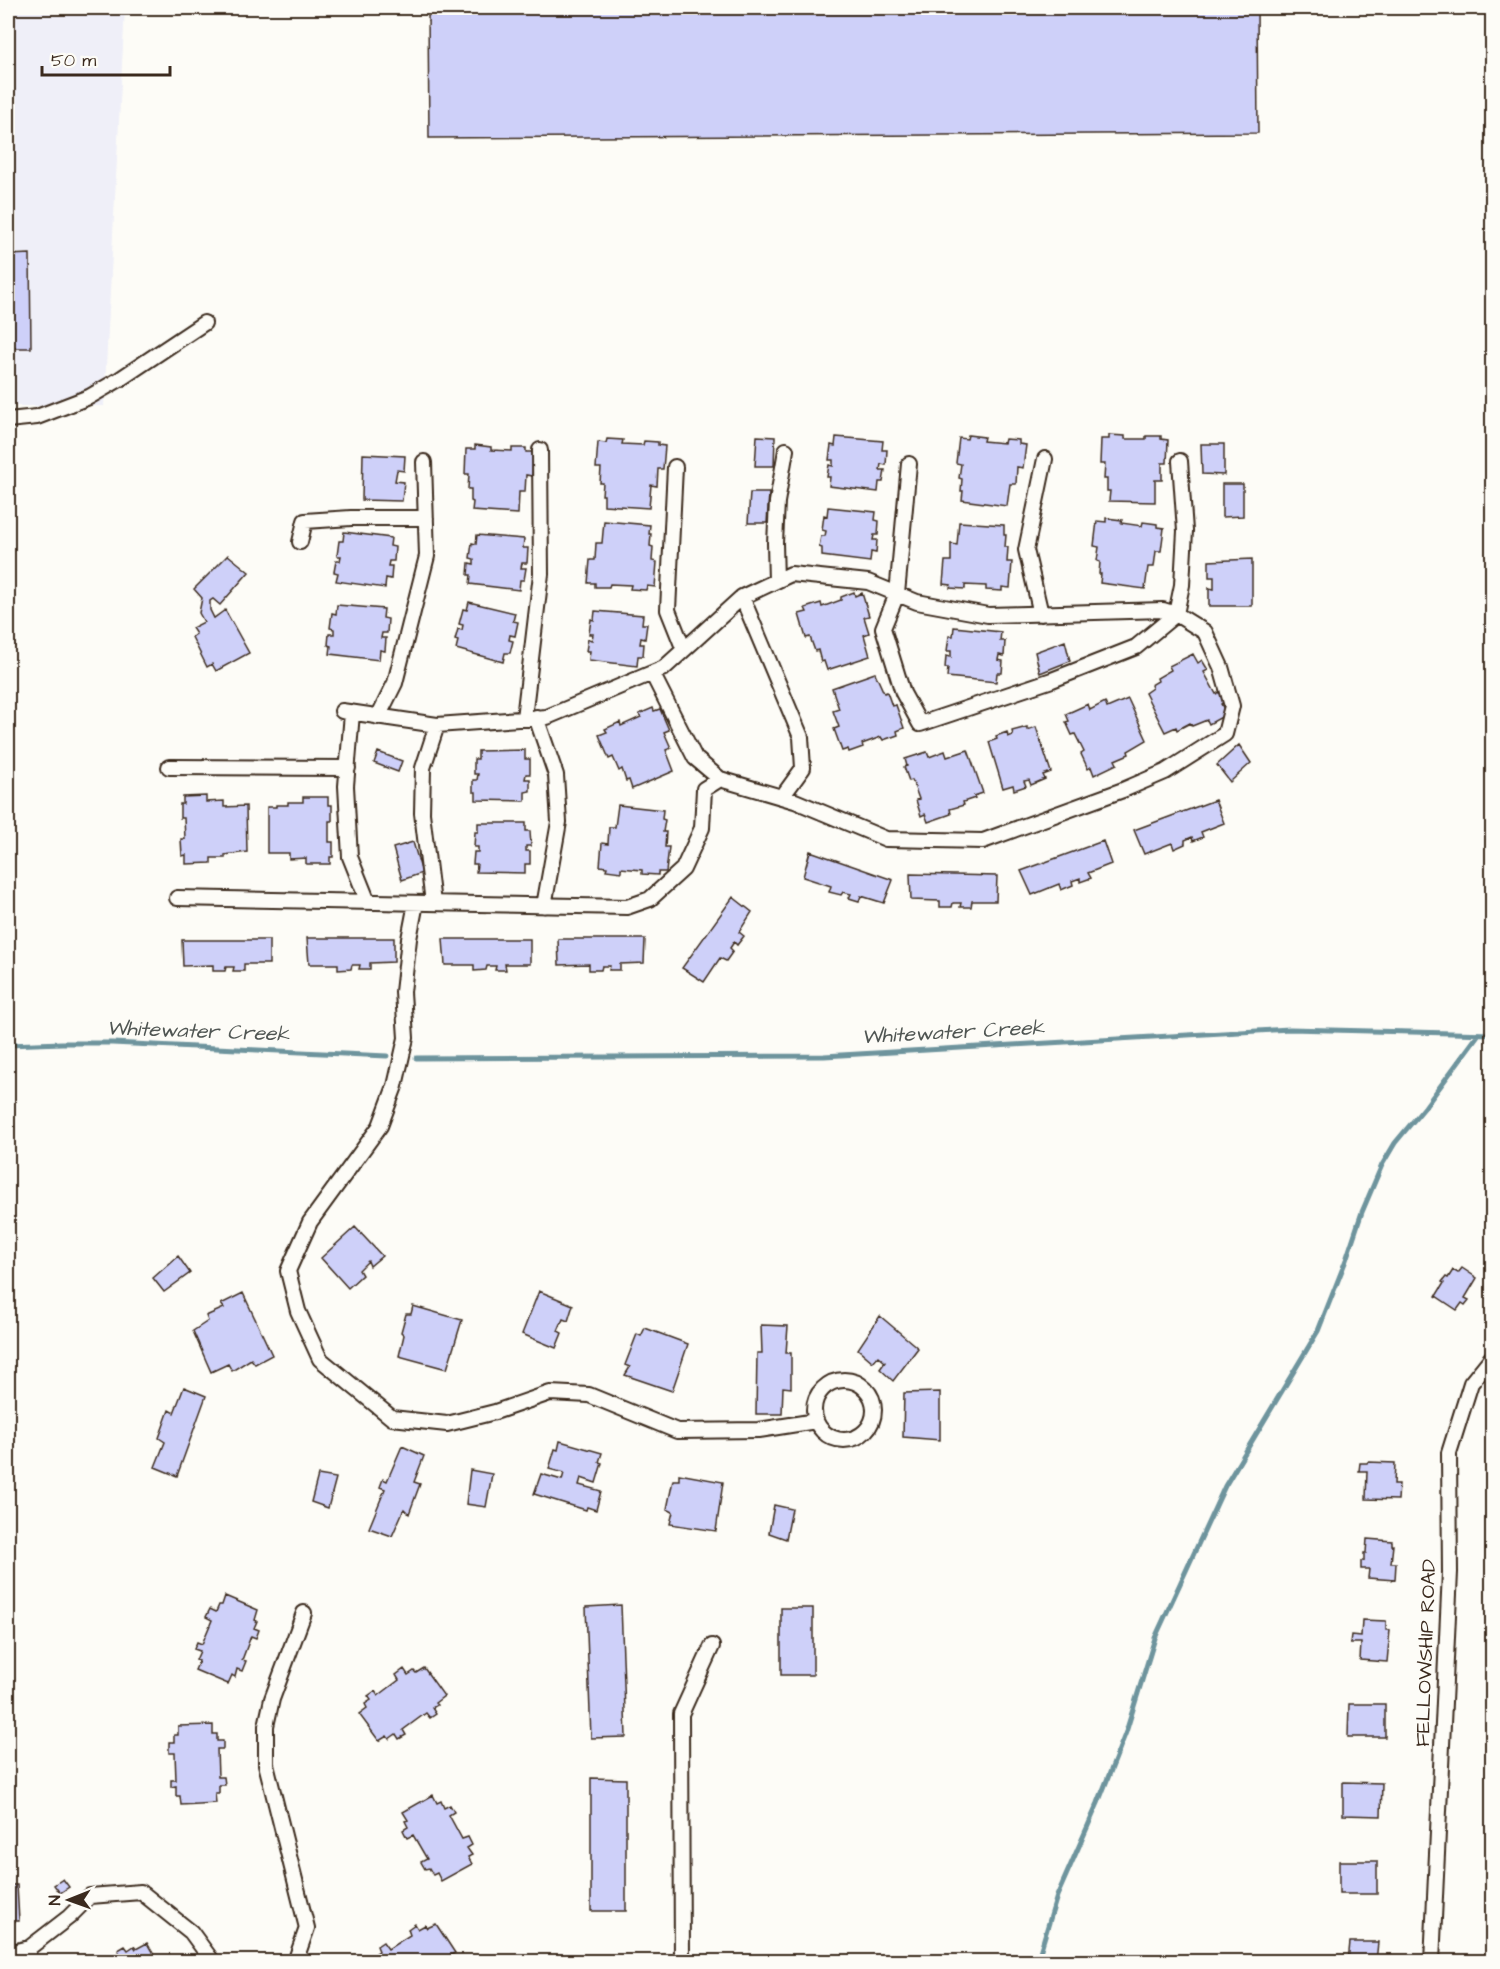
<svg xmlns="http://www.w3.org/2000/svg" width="1500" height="1969" font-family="'Architects Daughter',sans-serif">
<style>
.built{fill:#efeff8}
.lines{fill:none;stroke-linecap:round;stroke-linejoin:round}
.stream{stroke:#6e949d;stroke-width:5}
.building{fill:#ced0f9;stroke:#3b2a1e;stroke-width:1.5}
.minor-casing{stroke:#3b2a1e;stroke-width:18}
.minor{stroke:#fdfcf7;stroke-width:14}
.labels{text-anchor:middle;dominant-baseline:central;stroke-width:4.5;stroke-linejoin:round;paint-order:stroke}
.street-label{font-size:20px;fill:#3b2a1e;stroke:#fdfcf7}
.water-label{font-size:21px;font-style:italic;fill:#505653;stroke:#fdfcf7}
</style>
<rect width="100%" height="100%" fill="#fdfcf7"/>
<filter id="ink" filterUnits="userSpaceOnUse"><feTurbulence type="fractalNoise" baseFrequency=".0167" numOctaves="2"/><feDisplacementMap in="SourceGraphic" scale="12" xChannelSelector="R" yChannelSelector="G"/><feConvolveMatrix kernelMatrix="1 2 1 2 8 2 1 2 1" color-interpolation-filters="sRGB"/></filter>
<g filter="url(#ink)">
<path class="built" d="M8,8H125L104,406H8Z"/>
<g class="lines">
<path class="stream" d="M8,1045L62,1043H112L387,1056
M416,1058L824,1056L1290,1029L1492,1034
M1037,1962L1057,1896L1098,1803L1126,1732L1155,1638L1225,1486L1318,1331L1346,1260L1362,1212L1382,1165L1395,1143L1425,1107L1478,1035"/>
</g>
<path class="building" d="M428,8H1257L1258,133L429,138Z
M30,254L31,348H8V255Z
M968,435L984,437L983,441L1004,443L1005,439L1019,440V444L1026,445L1023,468L1017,467L1016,484H1010L1007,506L962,500L963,491H961L962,479L959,478L961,464L956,463L959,438L967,439Z
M1109,435L1125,436V439H1146V436H1161V439L1168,440L1167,463H1162V480H1155V502L1109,501L1110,491H1107V479H1104L1105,464H1100L1101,439H1109Z
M757,436L775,437L774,466H755Z
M836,437L883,441L882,450H887L886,465L881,464L880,470H885L883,482H879L878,492L829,486L830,477H827L829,465L833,466V460H829L831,445L835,446Z
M607,439L623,440L622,444L643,445L644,441L658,442V445L665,446L663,469H658L657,486L651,485L649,508L604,505V495H602L603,483H600L601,468H596L598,442L606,443Z
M1201,444H1224V475L1202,474Z
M475,445L491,447V450L512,451V448H526V452H533L532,476L526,475L525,492H519L518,514L472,511L473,502L471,501V489H468L469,474H465L466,449H475Z
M363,454L405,456L404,471L397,470L395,481L404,482L402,501L362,500Z
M1222,484H1243V516L1222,517Z
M750,493H769L767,523H748Z
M828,507L876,512L875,520L879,521L878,535H874L873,540H877L876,553L871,552L870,562L822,556V548L819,547L821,536H825L826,531L822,530L824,515L827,516Z
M1106,518L1122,520L1121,523L1142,526L1143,522L1157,524V527L1164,528L1161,551H1156L1154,567H1148L1145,589L1100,583L1101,574H1099L1100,562L1097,561L1099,547L1094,546L1097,521L1106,522Z
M604,521L650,525L649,534H651L650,546L653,547L652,561L657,562L655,587L647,586L646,590L630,589L631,585L610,584L609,587H595V583H588L590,560H595L596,543H602Z
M959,522L1004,525V535H1006L1005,547H1008L1007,562H1012L1010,588L1002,587V591L986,590V586L965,585V589L950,588L951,585L943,584L945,561H951V544L957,545Z
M344,532L391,538L390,546L395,547L394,561H389L388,566H392L391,579L386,578L385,588L336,581L338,573L334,572L336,561H340L341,556H337L339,541H343Z
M477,535L524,539L523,548H528L527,563H522L521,568H526L524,580H520L519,590L470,584L471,575H468L469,563L474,564V559L470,558L472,543L476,544Z
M228,555L249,572L220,605L213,599L210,601V610L214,618L225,610L249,653L216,671L212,664L207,667L192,637L196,634L192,628L204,622L199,613L202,598L194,589Z
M1252,559V606H1209V588L1214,589V577H1209V561Z
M854,592L855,596L862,593L869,616L864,617L869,633L864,635L870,656L827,670L824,661L821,662L818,650L815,651L810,637L806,638L799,614L807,612L805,608L821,603L822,607L841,600V597Z
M469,602L515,613L513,621L518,622L515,636L510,635L509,640L513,641L510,653H505L503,662L456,649L458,641L455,640L458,629L462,630L463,625L459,624L463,609L467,610Z
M337,605L384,609L383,618L388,619L387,633H382L381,638H386L385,651L380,650L379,660L330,654L331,646L328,645L329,634H334V629L330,628L332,613L336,614Z
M595,611L643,615L642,624H647L645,639L641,638L640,644H644L643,656H638L637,666L589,660L590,651H586L588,639L592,640L593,634H589L591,619L594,620Z
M954,627L1001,632L1000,641H1005L1004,656L999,655L998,660L1003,661L1002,673H997L996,682L947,677L948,668H945L946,656L951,657V651H947L949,636H953Z
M1065,641L1070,661L1040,673L1035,652Z
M1193,654L1198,663L1202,660L1208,670L1204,672L1216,694L1220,692L1225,701L1221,704L1227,714L1209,724L1207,720L1192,726L1190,723L1177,730L1176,727L1165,732L1145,693L1152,688L1151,685L1158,681L1157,678L1171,670L1169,666Z
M875,673L884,693L887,692L892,706L896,705L904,728L897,731L898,735L883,740L881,737L862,744L863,747L849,752L848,749L842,751L834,729L839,727L833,711L839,709L832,688Z
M1128,699L1147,740L1128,751L1129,754L1115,760L1117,764L1094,775L1091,767L1088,769L1081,754L1084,752L1075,734L1072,735L1066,722L1069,721L1066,714L1088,704L1090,710L1105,702L1107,708Z
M653,708L654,711L660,709L669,730L664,732L671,748L666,750L674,771L632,789L629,780L626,781L622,769L619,771L613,757L609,759L599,735L607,732L605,729L620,722L621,726L641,717L639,714Z
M1027,727V730L1036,727L1051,772L1043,775L1045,779L1031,785L1029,780L1024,781L1026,786L1014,790L1013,785L1003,788L989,742L997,739L996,736L1007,732L1008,737L1013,735L1012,731Z
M1239,745L1251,763L1230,782L1217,765Z
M525,750V759H530V774H526L525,779H530V791L525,792V801L476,800V792H473V780H477L478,774H474V759H478V751Z
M968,750L983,793L974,796L975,798L963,802L964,805L950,809L951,814L928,822L925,814L921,816L916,800L919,799L912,780L909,781L904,767L907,766L905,759L927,752L929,757L945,751L947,757Z
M378,752L402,761L398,772L374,763Z
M206,796V802L224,801V807L246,806L247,852L225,855V858H211V863L186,864V855L182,856L181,839H185L184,818H180V804H183V797Z
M303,797H328V805H332V821H329V842H333V857H330V864H306V858L289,859V853H267V807H276V805H288V802H303Z
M1215,800L1224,823L1201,832L1203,837L1193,841L1192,837L1185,840V844L1174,849L1172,843L1144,854L1134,830Z
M618,805L663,810L662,819L665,820L663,832H666L665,847H669L666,872H658V875L642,874V870L621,868V872L606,870L607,867L600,866L602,843L608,844L609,827H615Z
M478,823H526V831H530L531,846H526V851H530V864H525V873L476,872L477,864H473L474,852H478V847H474L475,832H478Z
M1103,841L1111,864L1088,873L1091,878L1080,882V878L1072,881L1073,885L1061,890L1059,884L1032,895L1021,871Z
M413,842L422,873L402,880L393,848Z
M810,851L893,880L884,903L861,896L859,901L849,898L851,894L843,892L841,895L829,892L831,886L803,877Z
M910,874L997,876L996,901H972L971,907H960L961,903H953L952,907H940V901L911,900Z
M733,897L752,912L739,932L744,936L737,945L734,942L730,948L733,951L726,961L720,958L704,982L682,968Z
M307,938H394V962L370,963V969H359L360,965H352L351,969L338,970V964H309Z
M443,939H530V964H505L506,970H495L496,966H487L486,970L474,971V965H445Z
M558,939H645L644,963L620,964V970H609L610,966H602L601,970H589V964L559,965Z
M182,940H269V964H244V971H233L234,967H226L225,971H213V965L183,966Z
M355,1227L382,1256L370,1266L368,1261L359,1270L362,1275L348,1288L321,1258Z
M178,1256L190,1273L164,1292L153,1278Z
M1462,1268L1477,1278L1465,1298L1469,1300L1465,1305L1462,1303L1457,1310L1436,1296L1444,1283L1442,1282L1446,1277L1448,1278L1453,1270L1458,1273Z
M539,1291L573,1305L568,1321L563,1319L558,1331L562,1333L556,1348L522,1334Z
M243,1293L272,1355L255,1364L251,1359L232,1371L228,1364L211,1372L193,1331L208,1321L206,1316L224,1308L221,1304Z
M413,1306L462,1320L447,1369L399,1356L404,1335L401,1332L406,1314H411Z
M880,1316L918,1348L893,1381L880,1369L885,1362L878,1356L873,1362L858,1349Z
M761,1325L788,1326L786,1353H791V1388L783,1387L782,1414H756L757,1353H762Z
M645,1328L688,1344L672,1391L625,1375L630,1367L625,1365L637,1334L641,1336Z
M184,1387L206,1396L177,1476L155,1467L165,1442L159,1438L169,1410L174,1413Z
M940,1392V1440L903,1437L904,1393Z
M560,1441L602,1453L599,1462L602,1463L596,1483L581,1478L579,1485L601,1491L596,1510L587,1507L586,1510L534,1494L541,1474L562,1480L564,1473L549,1469L555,1449L558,1450Z
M402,1446L424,1456L414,1482L420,1484L409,1514L404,1509L392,1536L369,1528L385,1489L380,1487L383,1479L387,1481Z
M1368,1462L1395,1463L1394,1484H1399L1398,1500L1366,1499L1367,1471H1359L1360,1463H1367Z
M470,1470L492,1474L486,1507L466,1504Z
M679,1474L723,1482L716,1531L670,1524L673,1512L667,1509L673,1480H679Z
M318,1475L336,1478L328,1508L311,1502Z
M774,1505L792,1509L786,1539L769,1533Z
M1367,1539L1392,1541V1545H1393L1391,1563H1396L1395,1580L1368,1578L1369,1569H1361V1561H1364V1553H1366Z
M225,1596L258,1610L255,1620L257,1621L254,1628L259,1630L256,1638L251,1636L242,1660L246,1661L242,1671L237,1669L235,1677L232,1675L228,1684L195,1670L199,1661L196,1660L200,1651L194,1649L197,1642L202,1644L212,1620L206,1617L210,1609L216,1612L219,1605H222Z
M621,1605L626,1737L591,1738L586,1607Z
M781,1608H813V1675H781Z
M1362,1620L1386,1621V1630H1390L1387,1662L1360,1660L1361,1643H1350L1351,1635L1361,1636Z
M424,1668L444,1696L435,1703L437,1705L432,1708L436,1714L430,1718L426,1713L403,1730L406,1735L399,1739L396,1734L389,1739L387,1736L379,1741L359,1714L367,1708L365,1704L371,1700L368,1696L375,1691L378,1696L399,1680L396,1675L404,1669L408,1675L414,1671L416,1673Z
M1349,1704H1385V1737H1348Z
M213,1725V1734H217V1741H223V1749H217L218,1777H224L225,1785H219V1793H215L216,1803L181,1805L180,1796H176V1786L171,1787V1780H176L175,1753H169V1742H174V1735H178V1726Z
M591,1778L626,1779V1911H591Z
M1343,1782L1382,1783L1381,1816L1343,1815Z
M433,1795L437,1803L441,1801L444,1808L450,1805L454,1812L449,1815L462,1839L468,1837L472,1845L467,1848L472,1855L468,1857L472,1864L441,1881L437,1873L433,1875L429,1868L425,1869L421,1862L427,1859L413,1835L407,1838L403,1830L408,1827L405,1821L408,1820L403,1812Z
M1339,1861H1377V1894H1339Z
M63,1879L69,1887L60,1893L54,1885Z
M1487,1884L1492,1885V1916L1486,1915Z
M8,1885H17L19,1921H8V1924Z
M415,1924L418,1929L425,1925L427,1928L436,1924L455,1953L444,1958L446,1962H370L375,1958L373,1955L379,1951L377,1946L383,1942L388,1949L410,1935L408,1929Z
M1350,1942H1378L1376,1962H1348Z
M147,1943L158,1962H109L120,1955L118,1950L125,1946L128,1950L134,1946L136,1949Z"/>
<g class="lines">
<g class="minor-casing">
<path id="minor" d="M8,420L37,417L89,397L120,379L204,323
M909,464L897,594L883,628L903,693L920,724L1052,680L1136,647L1176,614L1182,585L1185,531L1180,461
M675,467L668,610L684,650
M300,542L305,521L351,518H426
M776,581L775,543L777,502L786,450
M742,597L801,737L803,768L782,797
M1041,614L1026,550L1045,459
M342,711L437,725L547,717L652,673L664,668L742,597L791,574L868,582L917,602L988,615L1163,610L1176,614L1205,632L1221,667L1232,706L1225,734L1165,772L1123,790L983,841L886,839L795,801L720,779L695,758L652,673
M352,713L346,786L350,857L368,902
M378,717L395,683L427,556L424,462
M536,717L556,775L559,822L544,906
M524,718L541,574L540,450
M169,767L348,768
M177,898L627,907L650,899L683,869L702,828L704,789L720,779
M416,903L409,939L403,992L406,1038L395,1086L380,1126L310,1222L288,1271L298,1311L320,1359L392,1418L447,1424L495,1412L550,1393L589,1395L677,1431L759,1430L816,1421
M433,903L422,813L423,768L437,725
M814 1410a30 30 0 1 1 60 0a30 30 0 1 1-60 0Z
M29,1948L69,1917L90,1896L141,1892L191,1932L213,1962
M8,1953L29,1948L27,1962
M295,1962L307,1928L266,1764V1726L272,1699L304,1613
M682,1962L681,1714L712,1646
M1432,1962L1450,1572L1449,1453L1471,1383L1492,1357"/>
</g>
<use href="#minor" class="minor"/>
</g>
</g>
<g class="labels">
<g class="street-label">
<text transform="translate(1426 1653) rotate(-88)">FELLOWSHIP ROAD</text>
</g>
<g class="water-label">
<text transform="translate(198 1031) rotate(2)">Whitewater Creek</text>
<text transform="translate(953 1032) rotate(-3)">Whitewater Creek</text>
</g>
</g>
<rect width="1500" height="1969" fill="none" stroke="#fdfcf7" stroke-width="30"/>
<rect x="15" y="15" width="1470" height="1939" fill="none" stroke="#3b2a1e" stroke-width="2" filter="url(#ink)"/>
<g transform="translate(69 1900) rotate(269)" stroke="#fdfcf7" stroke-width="4.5" paint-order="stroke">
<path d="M0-4.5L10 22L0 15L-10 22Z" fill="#3b2a1e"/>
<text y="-9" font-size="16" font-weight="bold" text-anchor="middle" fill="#3b2a1e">N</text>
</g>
<path d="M42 66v9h128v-9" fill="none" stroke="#3b2a1e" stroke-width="3"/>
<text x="51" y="66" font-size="18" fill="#3b2a1e" stroke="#fdfcf7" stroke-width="4.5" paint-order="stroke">50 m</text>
</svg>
